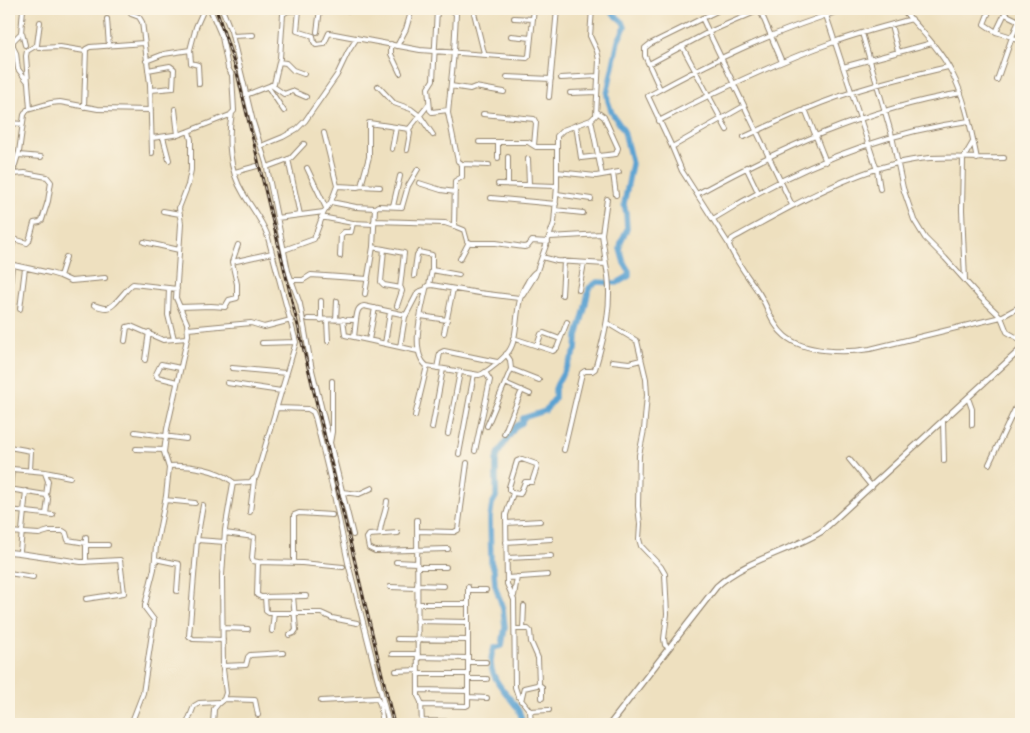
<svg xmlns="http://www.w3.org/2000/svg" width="1030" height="733" font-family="Itim,sans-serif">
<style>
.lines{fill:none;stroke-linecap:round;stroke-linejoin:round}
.river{stroke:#5ca2d1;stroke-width:5.5}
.minor-casing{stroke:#94856e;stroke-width:6}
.tertiary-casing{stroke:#94856e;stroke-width:7}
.minor{stroke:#fff;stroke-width:4}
.tertiary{stroke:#fff;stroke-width:4.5}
.rail-casing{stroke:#3b2a1e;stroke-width:3}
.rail{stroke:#fcf5e5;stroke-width:1;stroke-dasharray:4;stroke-linecap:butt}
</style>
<rect width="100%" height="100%" fill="#fcf5e5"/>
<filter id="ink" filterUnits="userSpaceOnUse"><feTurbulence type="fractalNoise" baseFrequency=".02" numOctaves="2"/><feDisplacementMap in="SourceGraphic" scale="10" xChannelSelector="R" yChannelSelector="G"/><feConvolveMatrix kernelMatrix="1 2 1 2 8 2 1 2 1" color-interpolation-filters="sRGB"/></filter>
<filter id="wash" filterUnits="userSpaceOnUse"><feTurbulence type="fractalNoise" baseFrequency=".0096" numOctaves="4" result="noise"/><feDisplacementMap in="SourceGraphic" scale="20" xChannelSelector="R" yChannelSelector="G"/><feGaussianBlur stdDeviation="1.12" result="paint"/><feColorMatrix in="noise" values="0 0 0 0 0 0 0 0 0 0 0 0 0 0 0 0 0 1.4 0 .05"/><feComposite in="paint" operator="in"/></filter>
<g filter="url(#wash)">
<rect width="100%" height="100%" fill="#eee0bf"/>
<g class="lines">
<path class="river" d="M522,724C524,700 479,683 494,648L502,646L505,627L503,609L495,585L494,570L491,562L490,518L492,504L496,497V460L499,452L516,426L522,423L523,418L545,411L555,398V389L557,384L576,350L577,336L584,312L589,288L597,282L617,283L629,276V271L624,263L620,249L621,242L627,229L626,213L624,204L632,164L624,131L612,113L608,101L607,94L618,41L625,27L623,22L608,9"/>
</g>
</g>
<g filter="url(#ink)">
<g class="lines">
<g class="minor-casing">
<path id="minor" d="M23,9L21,33L13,41V47L16,53L18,69L28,82
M129,9L131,14L139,17L142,22L150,84L152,153
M222,9L231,31L253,122L266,163L288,271L300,304L312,370L353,535
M329,9L346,10V9
M422,9L453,11L456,14L454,52L448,113L458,161L462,164L489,165
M473,9L484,53
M545,9L591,11
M824,9L877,170L880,189
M902,9C920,29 940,49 952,73C966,100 971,130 977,159
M990,9L984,24L996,32
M1007,9L996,32L1012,37L1021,16
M299,10L297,31L313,36L314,42L316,45L324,44L329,33L420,50L527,58L529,56L534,9
M346,10L365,12
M437,10L433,80L428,88L430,110L432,112L448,110
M760,10L782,62
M1005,14L1019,21
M514,18L533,19
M702,18L792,205
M107,19L109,46
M891,25L898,51
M317,32L320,9
M22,33L25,45
M862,33L892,136L903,188L914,220L925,238L945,258L978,295L1001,317L1007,332L1021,340
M232,36L253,35
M511,36L531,38
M391,44V54L400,73
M397,46L406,29L411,12
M682,46L727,130
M39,48L60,47L85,51
M190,50L191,63L198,65L199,84
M146,61L164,54L190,50L196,27L204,9
M279,62L286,63L293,70L304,74
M649,64L709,32L762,9
M1018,65L1021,58
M843,67L932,43
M148,70L170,66L174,69L173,88L151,90
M507,77L551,79
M561,78L598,76
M997,80L1012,37L1021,43
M271,85L284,94L292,91L306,97
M378,86L394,103L411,109L420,116L433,135
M451,86L470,89L475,87L504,92
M268,87L284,111
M660,89L645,56V48L650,44L717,11
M570,93L597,92
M246,95L274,84L280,58L283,14L288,11L299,10L300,9
M549,97L557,9
M84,107L86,49L90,47L144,43
M30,109L26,56L27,51L37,45L40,22
M175,109L178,135
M805,109L826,162
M483,114L534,119L536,123L534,145
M591,120L602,175
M659,121C716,91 774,63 834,42C859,33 886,26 912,19
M9,123L23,124
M576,125L581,158L616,154L618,148L604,117L597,112
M163,137L169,160
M744,137C764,128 784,118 804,110C850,90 900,78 948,67
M152,138L181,134L230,115L234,111L232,75L228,68L222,37L210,9
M479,142H528L536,147H557
M498,142V158
M261,146L283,137L297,129L305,121L337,75L348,52L357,38
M672,147L648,96C713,60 774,31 846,9
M392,149L396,127
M407,150L410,133L409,129
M19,155L41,157
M1004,158C975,159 942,155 913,160C854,169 784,210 732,239L729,245C736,262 749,278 759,293C768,307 772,325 785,336C805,353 845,353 870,349L1001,317L1021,306
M288,159L300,215
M528,159L529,185
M267,167L291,158L304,144
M746,167L758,192
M307,168L326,208
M235,172L257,166
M557,172L596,176L619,172
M613,173L616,195
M13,174L25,173L47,177L51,182L48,201L42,220L40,222L34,223L29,241L27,243L14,239
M419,183L441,190L455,192
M498,184L557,186
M508,184V157
M337,186L357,187L361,186L369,157V123L409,129L429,104
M361,186L380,187
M557,194L591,199
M697,194C781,148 865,109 961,93
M491,198L556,204
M9,199L14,168L19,152L24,115L27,110L51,103L60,102L98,109L151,110
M331,202L356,207L375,208
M393,206L400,176
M555,210L583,213
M163,211L180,214
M321,217L353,223L374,224
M277,218L324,212
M713,219C790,171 878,133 969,121
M374,221L445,223L454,226L455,181L462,177V164
M454,226L464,230L467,241L471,243H496L524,247L528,246L532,241L548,242
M9,237L14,239L9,259
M550,237L602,234
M144,242L179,250
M728,243L682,171L672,147L744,106
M373,247L404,253L400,288
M384,249L381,282L384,285L401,288L402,291L397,306
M284,250L314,239L324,212L331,202L337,186L324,133
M340,256L341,235L344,232H351L353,223
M542,257L557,261L606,264C614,300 605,335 595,369L592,371H585L582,373L564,450
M460,259L469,242
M232,262L272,253
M9,264L50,273L60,276L66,257
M606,264L602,234L607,199
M60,276L71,281L105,278
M414,276L417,255L419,252L432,255V270
M291,280H303L311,275L368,279
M965,280L962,210L963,159L973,142
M429,285L432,270L459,275
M169,288L168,315L174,339
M426,289L427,286L432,285L479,293L519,298L523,295L535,276L554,223L557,186V136L563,130L591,120L596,115L599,60L597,51L590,36L592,9
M579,290L584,263
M365,294L373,247L375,208L378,206L402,207L408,186L418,169
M9,295L12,266
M562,295L564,261
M94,305C97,306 102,308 106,308C114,309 125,289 133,284L177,289
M180,307L211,306L225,307L229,300L237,298V284L232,262L238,245
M20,309L25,268
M421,316L447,320
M308,319L356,320C357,314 357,307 364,306L406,315
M343,319L345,335L418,351
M321,320V301
M327,320L328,341
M336,320L337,301
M607,323L637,341L646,379L647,395L644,430L639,455L638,506L640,524L639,539L641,546L661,567L665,574L667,614L664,639L665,645L669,648
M188,329L251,323L264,327L291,320
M444,333L453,289
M354,337L356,320
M513,338L553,351L557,348L567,322
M369,340L375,308
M125,341L127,327L131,326L163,340L187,338
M262,343L296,342
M385,344L390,312
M537,346L541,334L544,333L560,339
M400,347L405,317L418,292L426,289C422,308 409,353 427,366L479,375L482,374C491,369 503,359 509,351C520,335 513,304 527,283C530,278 531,274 537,271
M145,360L149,332
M612,361L629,363L641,360
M232,368L286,373
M437,368L440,353L444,351L497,362
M511,369L539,380
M177,382L157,377L156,374L161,364L180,368
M227,383L281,391
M505,383L530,394
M968,398L972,409V425
M277,408L308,409L313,412L315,417L333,490L348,563L389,724
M415,416L427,366
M943,421L944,461
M487,426L511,369L510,360L506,354
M432,428L443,369
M135,432L186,439
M448,434L460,372
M504,434L522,390
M330,443L332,432V381
M9,447L31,451L30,470
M136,449L164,450
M475,451L490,380L485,372
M459,454L474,374
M849,459L872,487
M989,464L1015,409L1021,401
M169,466C190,465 217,469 233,482
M45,473L48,481L46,495
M9,489L46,495L48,499L46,514
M10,489L12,469L45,472L70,477
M342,492L359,494L372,488
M513,493L520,494L525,482H532L537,467L536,464L522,459L517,461L509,487V490L513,493L506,515L507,584L514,600L515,687L518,696L530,711L531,724
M165,500L195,503
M203,505L197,540L225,542
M9,510L53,515
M250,512L254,480
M417,520L418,696L421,702L422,724
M506,523L540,521
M417,531L454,532L458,530L467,463
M9,532L39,534L49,531H63L66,533L68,540L86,543
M225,533L254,537L252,558L253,561L258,562L257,595L261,597L306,596
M398,533L369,535L367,538L369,548L375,551L448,549
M380,534C380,522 386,513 387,501
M197,540L189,636L193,639L223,640
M506,542L551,539
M86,545H108
M9,552L19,553L20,551L26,491
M19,553L81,562L120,560L124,593L86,599
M507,558L551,556
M155,559L179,564L177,591
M86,562V537
M258,562L302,563L343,567
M396,562L417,563
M294,563V515L299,513L332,515
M417,567H446
M9,573L33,577
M507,578L548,575
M417,585L444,586
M390,587L417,588
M468,590H486
M514,596L517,577
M265,597L266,611L269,613H321L332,618L357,623
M417,604H468
M9,617H11
M417,621L468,622
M223,628L248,629
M515,629H528L530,631L531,642L538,658L539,683L537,685L524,688L521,701
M523,629L524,606
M272,631L274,613
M289,635L294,633L296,630L293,596
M397,639L468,640
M392,654H418
M418,657L468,658
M468,662H486
M222,666L246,665L248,657L250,655L283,653
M396,671L418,670
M418,674H468
M468,679H487
M538,684L542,687V698
M418,690L468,691
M468,697L487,698
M224,699L255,700L258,715
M321,701L377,698L380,704L383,724
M422,705L466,706L468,705V587
M530,711L549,710
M422,721L462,722
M131,724L143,693L154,620L145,608V605L154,569L156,546L166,496L169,468L164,452L167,429L188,335L187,323L176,298L181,224L179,208L188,185L191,170V140L189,131
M187,724L194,706L199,703L219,702
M213,724L214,709L218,704L224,699L226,693L223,669L222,576L225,530L233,483L250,482L256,477L296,342L267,234C261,219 251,207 243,193C229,170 227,139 232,113"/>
</g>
<g class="tertiary-casing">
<path id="tertiary" d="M610,724L717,586C746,560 787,552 821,532L1021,349"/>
</g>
<use href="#minor" class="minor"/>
<use href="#tertiary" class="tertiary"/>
<g class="rail-casing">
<path id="rail" d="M216,9L236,69L394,724"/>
</g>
<use href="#rail" class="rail"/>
</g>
</g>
<rect width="1030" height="733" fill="none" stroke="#fcf5e5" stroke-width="30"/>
</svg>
